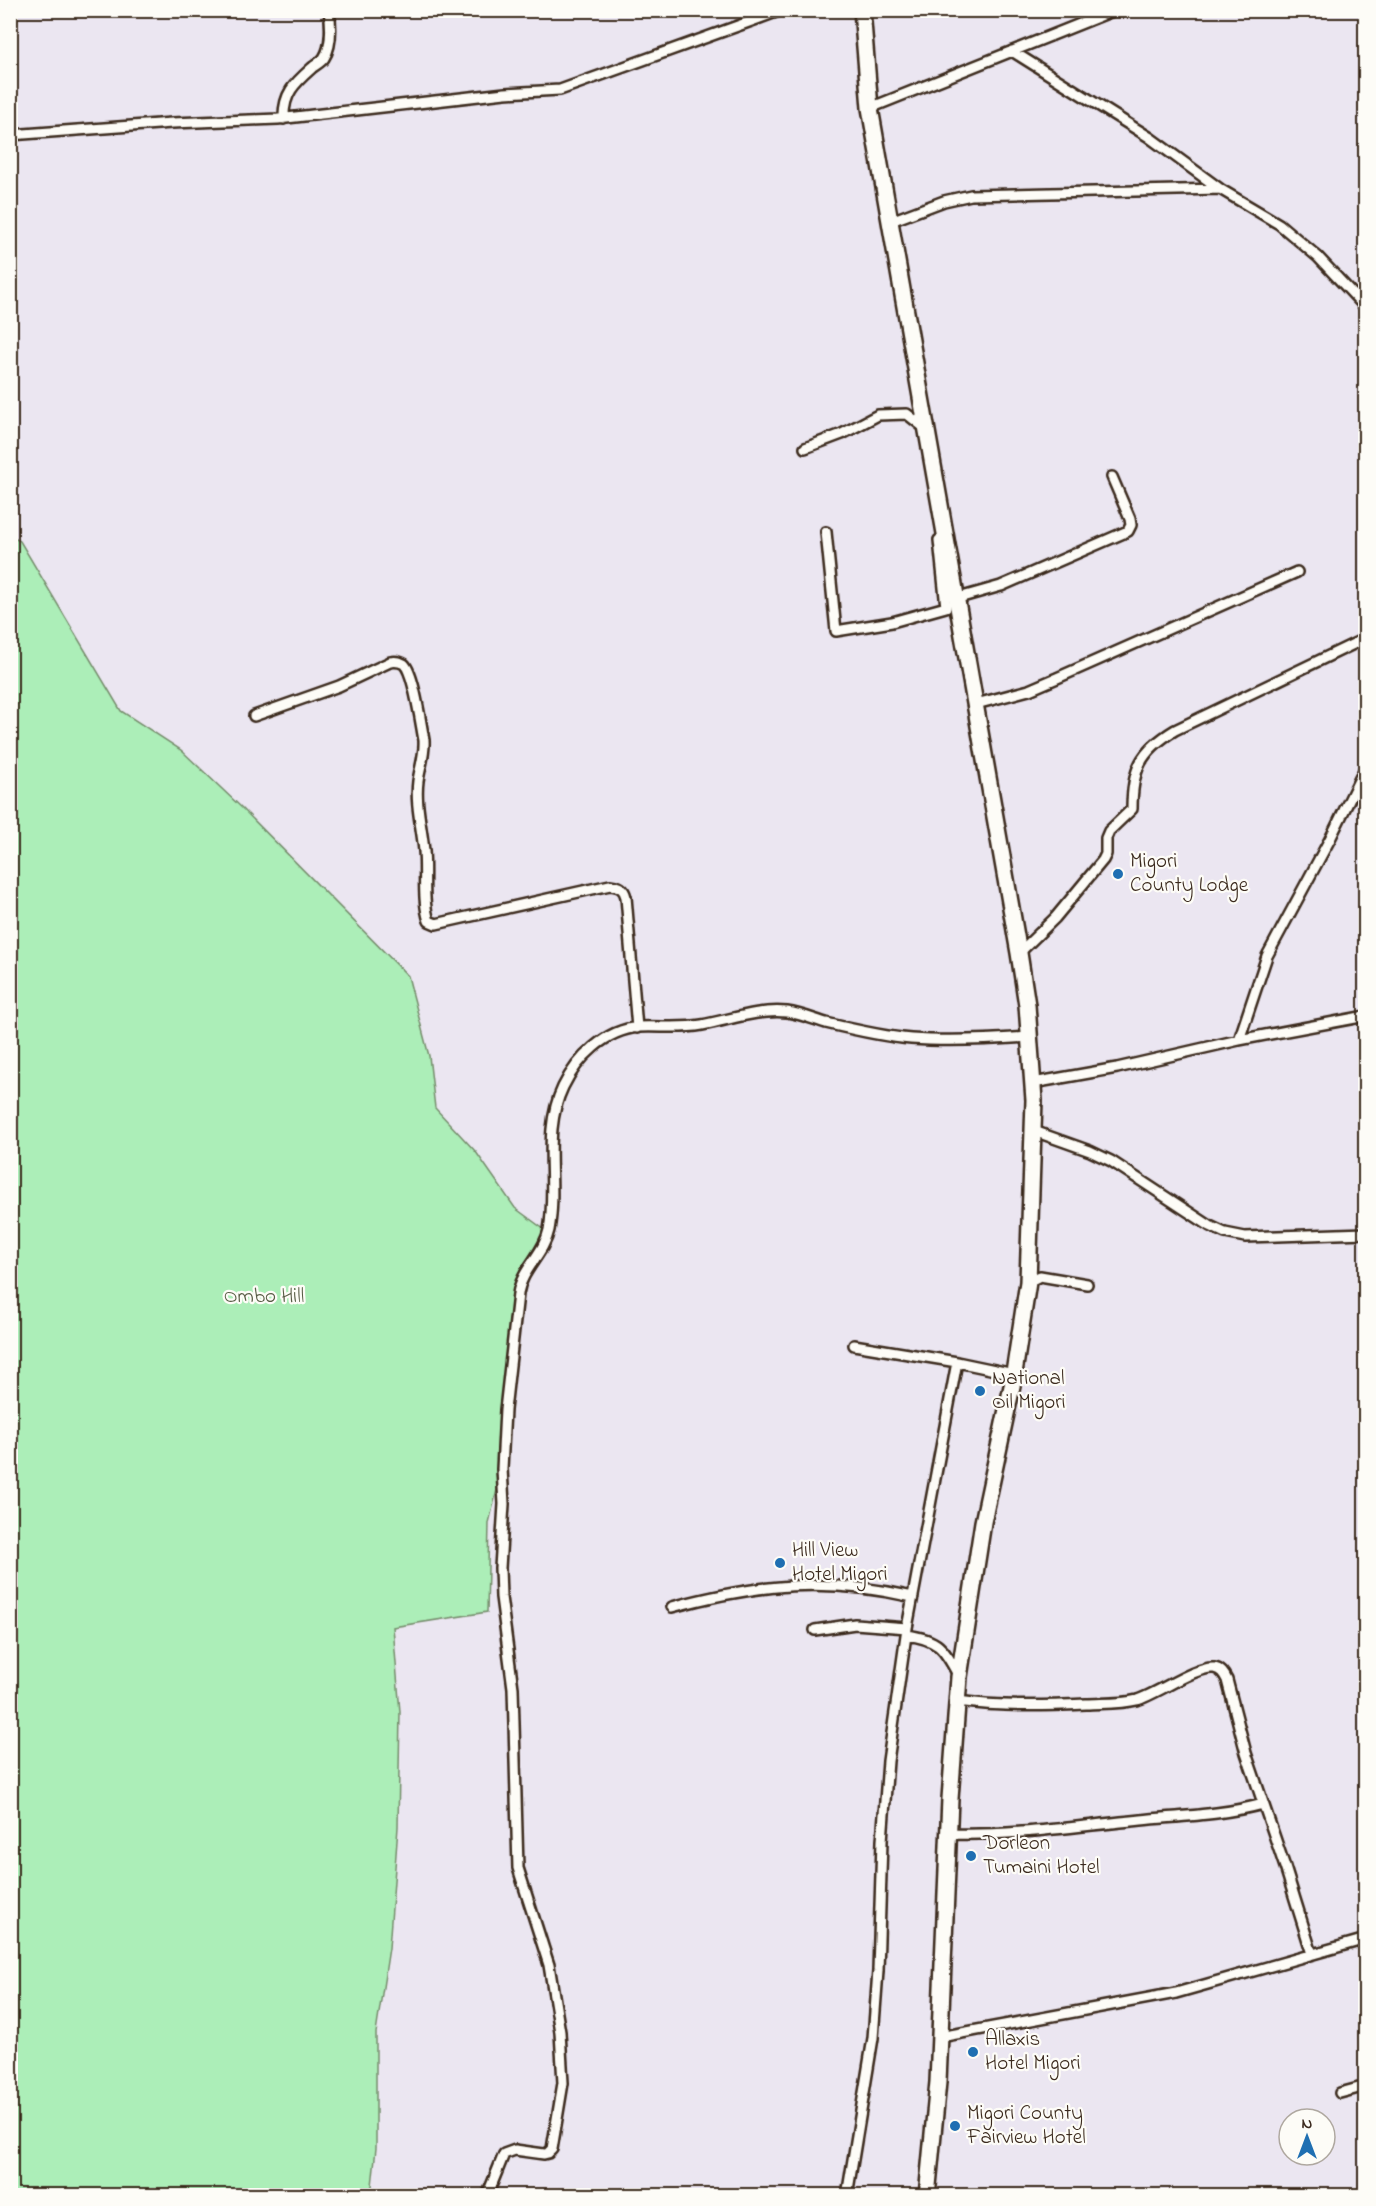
<svg xmlns="http://www.w3.org/2000/svg" width="1376" height="2206" font-family="'Indie Flower',sans-serif">
<style>
.green{fill:#aceeb8;stroke:#748c6b;stroke-width:1.5}
.lines{fill:none;stroke-linecap:round;stroke-linejoin:round}
.minor-casing{stroke:#3b2a1e;stroke-width:14}
.trunk-casing{stroke:#3b2a1e;stroke-width:20}
.minor{stroke:#fdfcf7;stroke-width:9}
.trunk{stroke:#fdfcf7;stroke-width:15}
.poi-dot{fill:#1f6fb2;stroke:#fdfcf7;stroke-width:2}
.labels{text-anchor:middle;dominant-baseline:central;stroke-width:4.5;stroke-linejoin:round;paint-order:stroke}
.poi-label{font-size:21px;fill:#3b2a1e;stroke:#fdfcf7;text-anchor:start}
.park-label{font-size:21px;fill:#575b44;stroke:#fdfcf7}
</style>
<rect width="100%" height="100%" fill="#ebe6f1"/>
<filter id="ink" filterUnits="userSpaceOnUse"><feTurbulence type="fractalNoise" baseFrequency=".0167" numOctaves="2"/><feDisplacementMap in="SourceGraphic" scale="12" xChannelSelector="R" yChannelSelector="G"/><feConvolveMatrix kernelMatrix="1 2 1 2 8 2 1 2 1" color-interpolation-filters="sRGB"/></filter>
<g filter="url(#ink)">
<path class="green" d="M10,536L20,541L121,711L181,750L242,808L408,976L429,1056L435,1108L476,1152L515,1208L549,1233L526,1272L510,1366L502,1469L489,1523L487,1612L393,1627L400,1712L398,1827L389,1948L376,2033V2148L371,2195H11Z"/>
<g class="lines">
<g class="minor-casing">
<path id="minor" d="M1012,51L1149,137L1220,189L1279,224L1318,257L1366,308
M870,108L1115,10
M284,119C283,93 295,83 313,67C317,64 321,62 324,58C332,46 331,24 329,10
M10,135L172,123L278,119L505,93L560,90L782,10
M891,221L944,201L971,195L1220,189
M805,448L842,434L878,415L907,414L926,429
M826,532L836,631L892,622L946,607L939,540
M955,599L1001,586L1128,531L1131,525L1130,519L1112,477
M976,704L1029,690L1057,678L1297,572
M254,716L339,686L390,662C395,661 399,661 404,664C414,673 421,725 424,740C425,755 420,767 418,781C415,804 422,828 424,851C426,874 422,899 429,921L436,924L610,885C619,886 624,888 626,897L637,1028
M1019,953L1055,918L1103,860L1106,854V838L1109,831L1132,809C1132,770 1140,751 1175,730L1366,638
M1239,1040L1267,956L1330,839L1366,766
M1033,1083L1117,1068L1239,1040L1366,1016
M1034,1131L1090,1151L1111,1161L1210,1226L1225,1233L1245,1237L1366,1233
M1028,1282L1040,1276L1087,1284
M854,1345L957,1362L907,1628
M957,1362L1014,1374
M672,1607C758,1584 825,1577 913,1597
M815,1630L855,1624L907,1628L906,1635C938,1639 944,1648 958,1675
M957,1701C1001,1707 1043,1706 1086,1704C1103,1703 1121,1704 1137,1700C1157,1694 1196,1666 1214,1668C1221,1669 1224,1674 1227,1680L1246,1753L1285,1867L1312,1954
M950,1834C1015,1836 1077,1826 1141,1820C1182,1816 1223,1815 1263,1804
M940,2037L1176,1993L1366,1939
M1340,2093L1366,2086
M487,2196L504,2154L515,2150L544,2154L548,2153L552,2149L563,2083L560,2032L549,1965L518,1868L513,1688L501,1597L500,1568L504,1504L502,1469L505,1410L518,1294C521,1270 544,1254 549,1230C558,1182 541,1133 563,1087C577,1058 605,1030 639,1027C660,1026 681,1029 702,1025C730,1020 758,1009 787,1012C801,1014 813,1019 826,1023C851,1029 886,1037 911,1039C951,1042 989,1040 1029,1037
M847,2196L873,2038L878,1971L882,1841L888,1761L906,1635"/>
</g>
<g class="trunk-casing">
<path id="trunk" d="M862,10L870,108L1019,953L1027,1005L1034,1100L1028,1282L1012,1386L983,1522L959,1677L950,1799L938,2082L927,2196"/>
</g>
<use href="#minor" class="minor"/>
<use href="#trunk" class="trunk"/>
</g>
</g>
<g class="poi-dot">
<circle cx="1118" cy="874" r="6"/>
<circle cx="980" cy="1391" r="6"/>
<circle cx="780" cy="1563" r="6"/>
<circle cx="971" cy="1856" r="6"/>
<circle cx="973" cy="2052" r="6"/>
<circle cx="955" cy="2126" r="6"/>
</g>
<g class="labels">
<g class="poi-label">
<text x="1130" y="862">Migori<tspan x="1130" dy="24">County Lodge</tspan></text>
<text x="992" y="1379">National<tspan x="992" dy="24">Oil Migori</tspan></text>
<text x="792" y="1551">Hill View<tspan x="792" dy="24">Hotel Migori</tspan></text>
<text x="983" y="1844">Dorleon<tspan x="983" dy="24">Tumaini Hotel</tspan></text>
<text x="985" y="2040">Allaxis<tspan x="985" dy="24">Hotel Migori</tspan></text>
<text x="967" y="2114">Migori County<tspan x="967" dy="24">Fairview Hotel</tspan></text>
</g>
<g class="park-label">
<text x="264" y="1297">Ombo Hill</text>
</g>
</g>
<rect width="1376" height="2206" fill="none" stroke="#fdfcf7" stroke-width="36"/>
<rect x="18" y="18" width="1340" height="2170" fill="none" stroke="#3b2a1e" stroke-width="2" filter="url(#ink)"/>
<g transform="translate(1307 2137)"><circle r="28" fill="#fdfcf7" stroke="#afa8a0" stroke-width="1.5"/>
<path d="M0-4.5L10 22L0 15L-10 22Z" fill="#1f6fb2"/>
<text y="-9" font-size="16" font-weight="bold" text-anchor="middle" fill="#3b2a1e">N</text>
</g>
</svg>
